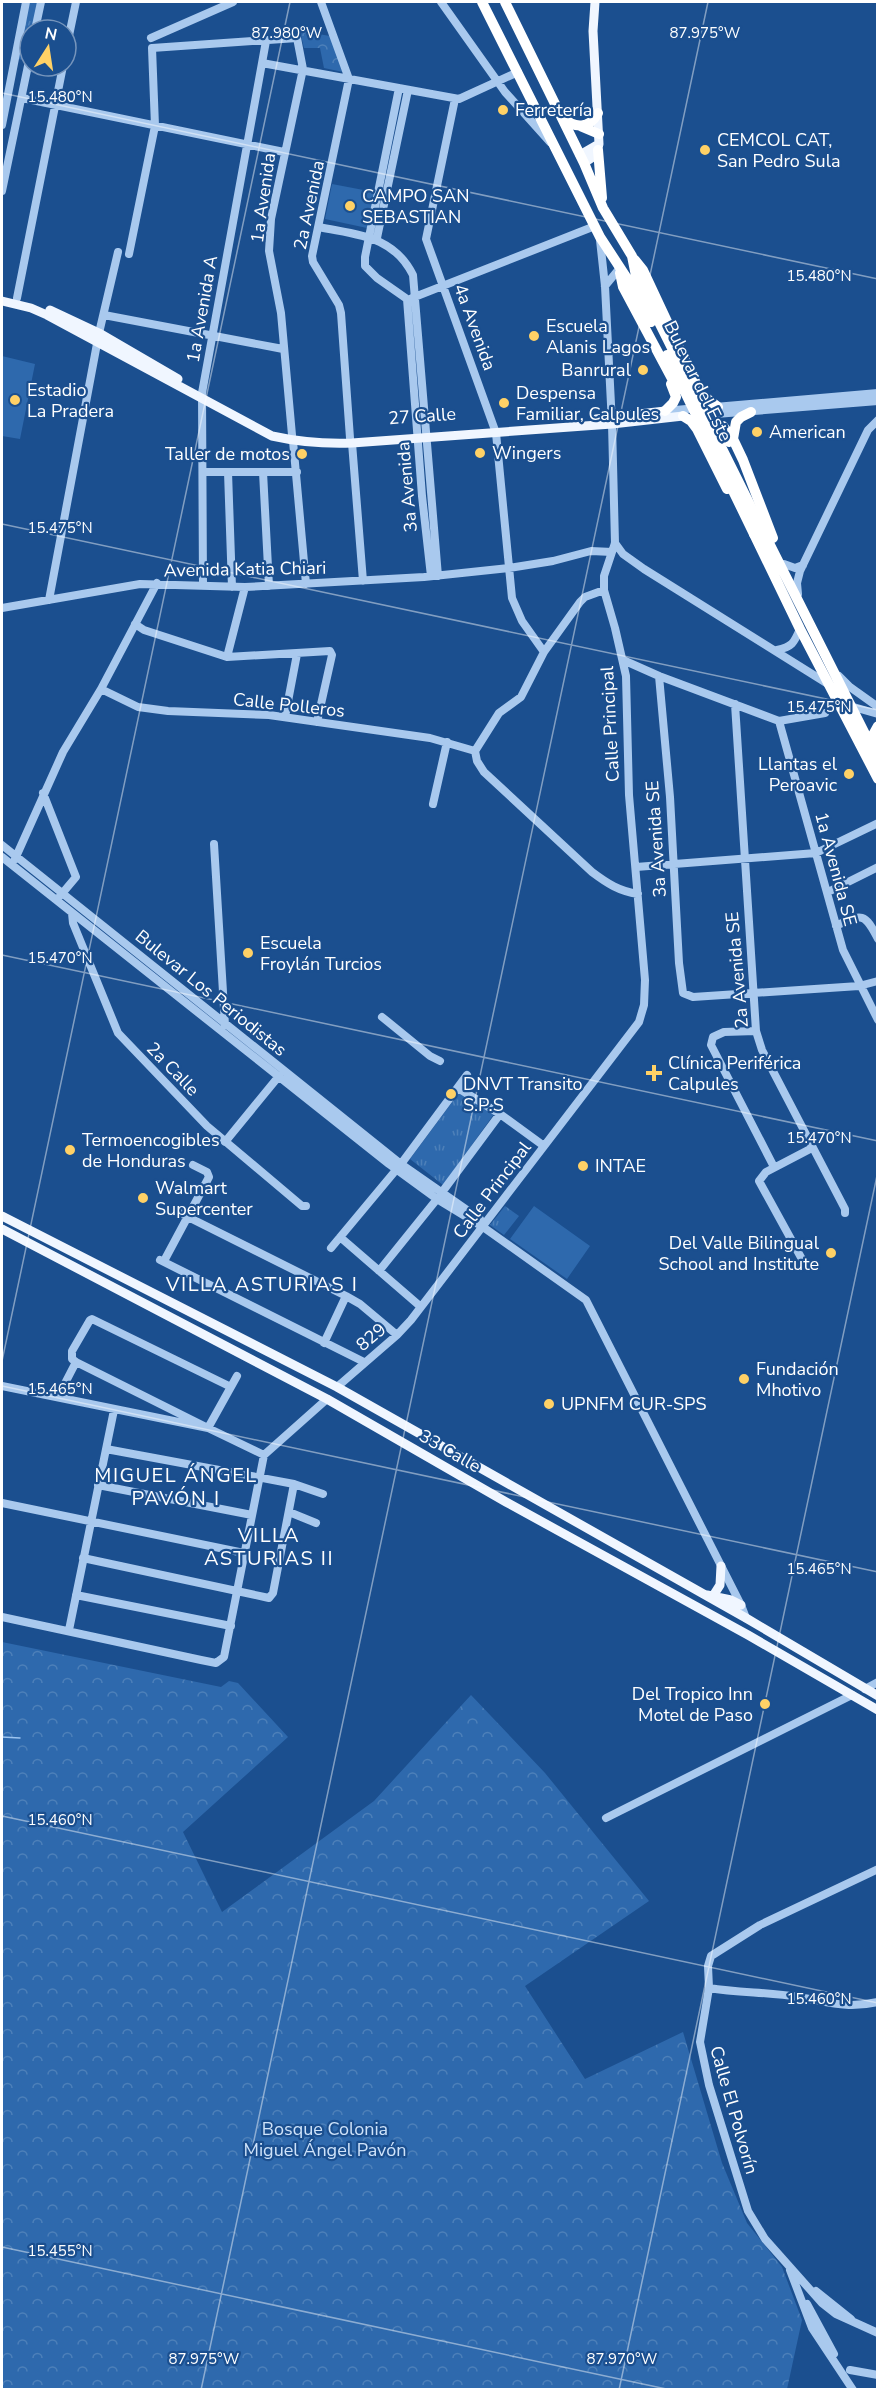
<svg xmlns="http://www.w3.org/2000/svg" width="879" height="2391" font-family="'Nunito Sans',sans-serif">
<style>
.forest{fill:url(#forest-crowns)}
.park{fill:url(#park-tufts)}
.garden{fill:#2e69ad}
.lines{fill:none;stroke-linecap:round;stroke-linejoin:round}
.stream{stroke:#9cc4f0;stroke-width:1.5}
.minor{stroke:#a9c9ee;stroke-width:8}
.major{stroke:#f0f6ff;stroke-width:9}
.highway{stroke:#fff;stroke-width:10}
.highway-bridge{stroke:#fff;stroke-width:10}
.ticks{fill:none;stroke:#fff;stroke-width:1.5;stroke-opacity:0.45}
.poi-dot{fill:#ffd166;stroke:#1b4f8f;stroke-width:2}
.labels{text-anchor:middle;dominant-baseline:central;stroke-width:4.5;stroke-linejoin:round;paint-order:stroke}
.poi-label{font-size:18px;fill:#fff;stroke:#1b4f8f;text-anchor:start}
.street-label{font-size:18px;fill:#fff;stroke:#1b4f8f}
.park-label{font-size:18px;fill:#cfe3fa;stroke:#1b4f8f}
.neighbourhood-label{font-size:20px;letter-spacing:1.5px;fill:#fff;stroke:#1b4f8f}
.ticks-label{font-size:15px;text-anchor:middle;fill:#fff;stroke:#1b4f8f;stroke-width:4.5;stroke-linejoin:round;paint-order:stroke}
</style>
<defs>
<pattern id="forest-crowns" width="20" height="18" patternUnits="userSpaceOnUse" patternTransform="scale(1.5)"><rect width="20" height="18" fill="#2e69ad"/><path d="M2 6a3 3 0 1 1 6 0M12 15a3 3 0 1 1 6 0" fill="none" stroke="#4d80b9"/></pattern>
<pattern id="park-tufts" width="24" height="20" patternUnits="userSpaceOnUse" patternTransform="scale(1.5)"><rect width="24" height="20" fill="#2e69ad"/><path d="M3 7l-1-3M5 7V3M7 7l1-3M15 17l-1-3M17 17v-4M19 17l1-3" fill="none" stroke="#4d80b9"/></pattern>
</defs>
<rect width="100%" height="100%" fill="#1b4f8f"/>
<path class="forest" d="M300,31L330,36L343,72L324,68L320,48H304Z
M2,1642L221,1687L229,1681L238,1683L288,1737L183,1832L222,1912L374,1801L471,1695L545,1773L649,1901L525,1986L585,2079L683,2032L722,2163L747,2223L782,2267L802,2320L787,2389H2Z"/>
<path class="park" d="M29,2H38L32,30H30L27,60L16,59Z
M459,1093L494,1114L443,1185L410,1159Z
M505,1206L519,1216L504,1235L490,1225Z"/>
<path class="garden" d="M332,184L374,192L367,228L325,219Z
M2,356L35,364L20,439L2,436Z
M534,1206L590,1246L567,1279L510,1239Z"/>
<g class="lines">
<path class="stream" d="M2,1737L20,1738"/>
<path class="minor" d="M321,2L349,79L312,256L313,262L339,305L341,313L350,438
M441,2L505,92L550,142
M35,30L41,2
M151,38L233,2
M66,50L76,2
M262,63L459,99L518,72
M399,88L365,257V266L377,278L407,299L422,496L431,576
M22,98L284,152
M455,99L426,239L496,433L512,598L522,621L544,652
M2,125L26,2
M2,191L30,56
M319,227C357,235 393,235 413,275L438,576
M377,238L408,90
M129,254L155,126L152,48L297,38L303,69L271,219L269,251L281,313L292,435
M605,286L619,269
M17,298L63,66
M412,298L595,226
M104,315L283,349
M715,407L878,393
M665,411L697,408
M703,415L878,401
M293,441L306,584
M352,443L363,581
M203,472H297
M228,472L232,587
M263,472L269,586
M615,543L623,554L644,569L828,684
M784,564L795,568L803,565
M203,586L202,393L266,41
M604,590L585,597L580,602L544,652L521,697L499,713L475,751L477,761L484,772L592,872C608,884 619,891 638,894
M798,594L797,583L800,571L868,430L878,420
M49,600L99,333L118,252
M2,608L140,584L245,587L424,577L509,568L553,561L591,551L612,552
M135,624L144,630L227,657L330,651L332,655L317,722
M777,650C792,647 794,643 800,629
M227,657L245,587
M623,660L659,676L779,721L825,713
M659,676L670,797L679,963L683,993L693,997L859,986L878,981
M839,676L850,687L878,707
M101,689L138,707L168,711L269,715L430,738L475,751
M735,704L756,1031L762,1050L845,1209V1213
M850,706L878,714
M285,717L297,654
M779,721L843,950L878,1020
M43,793L76,877L60,896
M433,804L447,742
M214,844L225,1025
M2,845L401,1164
M2,857L389,1164L437,1199L483,1227L586,1300L741,1605L746,1618
M15,859L63,752L101,689L157,583
M636,867L816,853L878,823
M828,892L878,867
M72,913L73,923L118,1033L207,1126L302,1206H306
M836,926C862,913 865,913 878,939
M382,1017L430,1056L440,1061
M756,1031L724,1032L713,1037L711,1045L774,1167
M458,1088L500,1114L544,1146
M225,1142L279,1076
M397,1164H401L480,1219L483,1227
M174,1210L346,1296L360,1304L397,1335
M340,1237L421,1307
M331,1248L401,1164L467,1075
M160,1260L364,1362
M164,1261L209,1177L207,1172L193,1165
M803,1261L759,1181L766,1172L812,1148
M379,1271L437,1199L500,1114
M324,1343L346,1296
M76,1362L208,1428L237,1376
M2,1386L208,1428L264,1455
M337,1387L397,1335L411,1320L639,1022L644,1005L645,980L629,795L626,676L615,628L604,590V576L615,543L612,424L605,286L600,240
M61,1391L76,1362L72,1359V1351L90,1320L92,1319L231,1387
M106,1449L294,1484L323,1494
M98,1485L252,1515
M2,1503L244,1553
M289,1512L316,1523
M83,1558L269,1598L273,1593L294,1484
M76,1595L231,1626
M2,1617L201,1660L216,1663L224,1657L264,1455L327,1399
M69,1630L114,1410
M865,1689L878,1682
M606,1818L852,1695
M878,1869L760,1925L711,1956L708,1966L709,1988L700,2042L709,2085L748,2211L765,2239L822,2303L836,2314L878,2333
M709,1988C739,1993 769,1992 798,1997C830,2002 845,2009 878,2002
M790,2270L812,2328L853,2390
M816,2291L851,2319
M807,2304L834,2354
M850,2370L878,2375"/>
<path class="major" d="M580,155L599,144
M584,163L596,155L599,144L593,31L595,2
M2,301L31,308L47,315L272,436C299,442 324,444 352,443L612,424L683,416
M50,310L99,333L178,379
M596,419L665,411
M2,1216L337,1387L746,1618L878,1696
M2,1229L327,1399L506,1502L748,1635L878,1710
M707,1595L731,1600L741,1605
M713,1596L720,1585L721,1566"/>
<path class="highway" d="M482,2L600,237L630,283L651,322
M505,2L584,163L603,208L632,256L636,276L657,318
M562,117C575,129 589,129 598,113
M580,126L599,134
M598,150L602,198
M635,260L643,270L701,394L718,407
M620,273L623,287L678,390
M665,411L673,403L676,397L671,384
M751,412L741,417L736,422L733,439L743,460L773,538
M683,416L691,421L697,429L727,489
M706,432L712,426H723L727,431L729,442
M762,529L878,760
M754,534L800,629L878,779
M871,746L873,735L878,726"/>
<path class="highway-bridge" d="M657,318L762,529
M667,355L754,534"/>
</g>
<path class="ticks" d="M2,93L878,279M2,524L878,710M2,955L878,1141M2,1361L290,2M2,1386L878,1572M2,1816L878,2003M2,2247L671,2390M201,2390L708,2M619,2390L878,1171"/>
<g class="poi-dot">
<circle cx="503" cy="110" r="6"/>
<circle cx="705" cy="150" r="6"/>
<circle cx="350" cy="206" r="6"/>
<circle cx="534" cy="336" r="6"/>
<circle cx="643" cy="370" r="6"/>
<circle cx="15" cy="400" r="6"/>
<circle cx="504" cy="403" r="6"/>
<circle cx="757" cy="432" r="6"/>
<circle cx="480" cy="453" r="6"/>
<circle cx="302" cy="454" r="6"/>
<circle cx="849" cy="774" r="6"/>
<circle cx="248" cy="953" r="6"/>
<path d="M651 1064h6v6h6v6h-6v6h-6v-6h-6v-6h6z"/>
<circle cx="451" cy="1094" r="6"/>
<circle cx="70" cy="1150" r="6"/>
<circle cx="583" cy="1166" r="6"/>
<circle cx="143" cy="1198" r="6"/>
<circle cx="831" cy="1253" r="6"/>
<circle cx="744" cy="1379" r="6"/>
<circle cx="549" cy="1404" r="6"/>
<circle cx="765" cy="1704" r="6"/>
</g>
<g class="labels">
<g class="poi-label">
<text x="515" y="110">Ferretería</text>
<text x="717" y="140">CEMCOL CAT,<tspan x="717" dy="21">San Pedro Sula</tspan></text>
<text x="362" y="196">CAMPO SAN<tspan x="362" dy="21">SEBASTIAN</tspan></text>
<text x="546" y="326">Escuela<tspan x="546" dy="21">Alanis Lagos</tspan></text>
<text x="631" y="370" text-anchor="end">Banrural</text>
<text x="27" y="390">Estadio<tspan x="27" dy="21">La Pradera</tspan></text>
<text x="516" y="393">Despensa<tspan x="516" dy="21">Familiar, Calpules</tspan></text>
<text x="769" y="432">American</text>
<text x="492" y="453">Wingers</text>
<text x="290" y="454" text-anchor="end">Taller de motos</text>
<text x="837" y="764" text-anchor="end">Llantas el<tspan x="837" dy="21">Peroavic</tspan></text>
<text x="260" y="943">Escuela<tspan x="260" dy="21">Froylán Turcios</tspan></text>
<text x="668" y="1063">Clínica Periférica<tspan x="668" dy="21">Calpules</tspan></text>
<text x="463" y="1084">DNVT Transito<tspan x="463" dy="21">S.P.S</tspan></text>
<text x="82" y="1140">Termoencogibles<tspan x="82" dy="21">de Honduras</tspan></text>
<text x="595" y="1166">INTAE</text>
<text x="155" y="1188">Walmart<tspan x="155" dy="21">Supercenter</tspan></text>
<text x="819" y="1243" text-anchor="end">Del Valle Bilingual<tspan x="819" dy="21">School and Institute</tspan></text>
<text x="756" y="1369">Fundación<tspan x="756" dy="21">Mhotivo</tspan></text>
<text x="561" y="1404">UPNFM CUR-SPS</text>
<text x="753" y="1694" text-anchor="end">Del Tropico Inn<tspan x="753" dy="21">Motel de Paso</tspan></text>
</g>
<g class="street-label">
<text transform="translate(263 198) rotate(-82)">1a Avenida</text>
<text transform="translate(309 205) rotate(-78)">2a Avenida</text>
<text transform="translate(202 309) rotate(-80)">1a Avenida A</text>
<text transform="translate(475 327) rotate(70)">4a Avenida</text>
<text transform="translate(698 381) rotate(64)">Bulevar del Este</text>
<text transform="translate(422 416) rotate(-4)">27 Calle</text>
<text transform="translate(407 487) rotate(-95)">3a Avenida</text>
<text transform="translate(245 569) rotate(-1)">Avenida Katia Chiari</text>
<text transform="translate(289 705) rotate(6)">Calle Polleros</text>
<text transform="translate(610 724) rotate(-93)">Calle Principal</text>
<text transform="translate(656 839) rotate(-94)">3a Avenida SE</text>
<text transform="translate(836 869) rotate(75)">1a Avenida SE</text>
<text transform="translate(737 970) rotate(-95)">2a Avenida SE</text>
<text transform="translate(211 993) rotate(39)">Bulevar Los Periodistas</text>
<text transform="translate(173 1069) rotate(46)">2a Calle</text>
<text transform="translate(492 1190) rotate(-53)">Calle Principal</text>
<text transform="translate(371 1337) rotate(-40)">829</text>
<text transform="translate(450 1451) rotate(30)">33 Calle</text>
<text transform="translate(734 2110) rotate(74)">Calle El Polvorín</text>
</g>
<g class="park-label">
<text x="325" y="2129">Bosque Colonia<tspan x="325" dy="21">Miguel Ángel Pavón</tspan></text>
</g>
<g class="neighbourhood-label">
<text x="262" y="1284">VILLA ASTURIAS I</text>
<text x="176" y="1475">MIGUEL ÁNGEL<tspan x="176" dy="23">PAVÓN I</tspan></text>
<text x="269" y="1535">VILLA<tspan x="269" dy="23">ASTURIAS II</tspan></text>
</g>
</g>
<g class="ticks-label">
<text x="287" y="38">87.980°W</text>
<text x="705" y="38">87.975°W</text>
<text x="60" y="102">15.480°N</text>
<text x="819" y="281">15.480°N</text>
<text x="60" y="533">15.475°N</text>
<text x="819" y="712">15.475°N</text>
<text x="60" y="963">15.470°N</text>
<text x="819" y="1143">15.470°N</text>
<text x="60" y="1394">15.465°N</text>
<text x="819" y="1574">15.465°N</text>
<text x="60" y="1825">15.460°N</text>
<text x="819" y="2004">15.460°N</text>
<text x="60" y="2256">15.455°N</text>
<text x="204" y="2364">87.975°W</text>
<text x="622" y="2364">87.970°W</text>
</g>
<rect width="879" height="2391" fill="none" stroke="#ffffff" stroke-width="6"/>
<g transform="translate(48 48) rotate(12)"><circle r="28" fill="#1b4f8f" stroke="#7695bc" stroke-width="1.5"/>
<path d="M0-4.5L10 22L0 15L-10 22Z" fill="#ffd166"/>
<text y="-9" font-size="16" font-weight="bold" text-anchor="middle" fill="#ffffff">N</text>
</g>
</svg>
